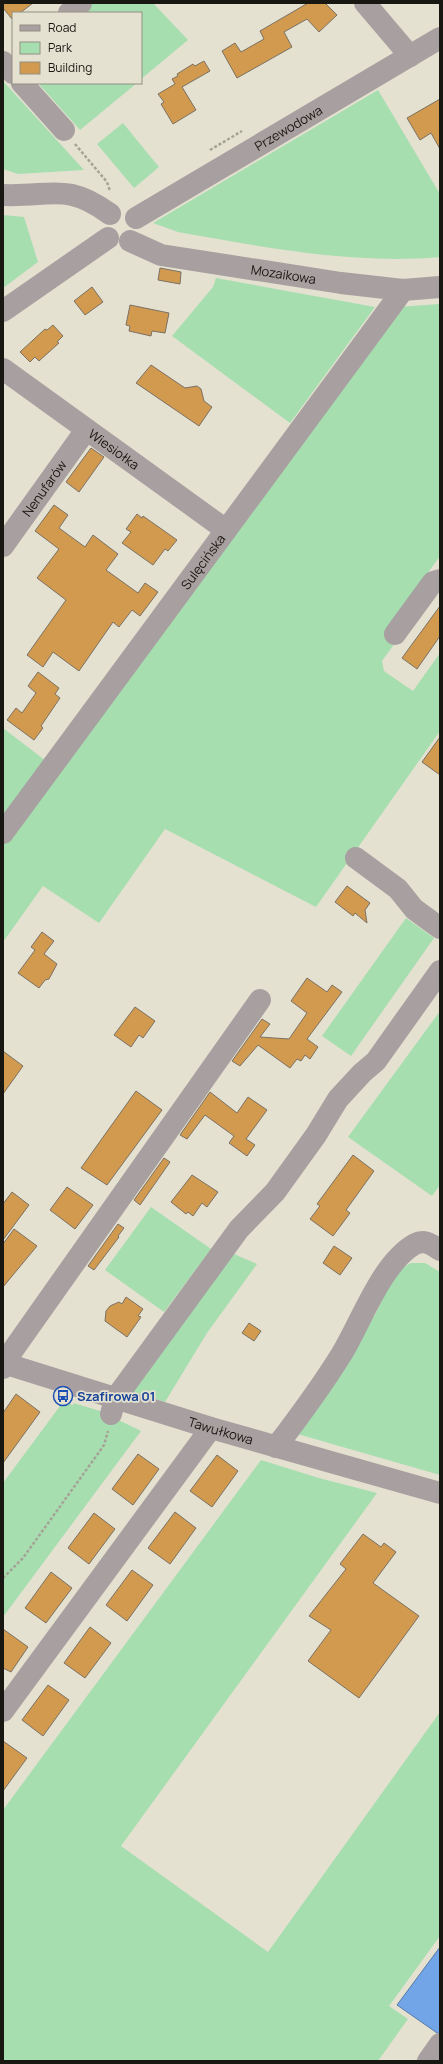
<svg xmlns="http://www.w3.org/2000/svg" width="443" height="2064" font-family="Manrope,sans-serif">
<style>
.green{fill:#a7deb0}
.water{fill:#71a5e8;stroke:#567aa8}
.building{fill:#d19a4f;stroke:#7b7164}
.lines{fill:none;stroke-linecap:round;stroke-linejoin:round}
.path{stroke:#a5a395;stroke-width:2.5;stroke-dasharray:3 2;stroke-linecap:butt}
.minor{stroke:#a89fa0;stroke-width:22}
.labels{text-anchor:middle;dominant-baseline:central;stroke-width:3.5;stroke-linejoin:round;paint-order:stroke}
.street-label{font-size:13px;fill:#181711;stroke:#e4e1d0}
.transit-label{font-size:13px;font-weight:bold;fill:#164399;stroke:#e4e1d0;text-anchor:start}
</style>
<rect width="100%" height="100%" fill="#e4e1d0"/>
<path class="green" d="M93,3H153L188,40L141,79V13H80Z
M3,81L84,170L18,174L3,169Z
M38,83H137L80,130Z
M378,90L440,194V257C354,265 263,247 178,232L153,223Z
M123,123L159,167L134,188L97,144Z
M3,215L24,217L38,262L3,288Z
M216,278L375,307L290,423L172,336L213,287Z
M440,304V556L384,634L395,643L382,661L384,671L413,691L440,653V731L316,907L165,829L99,923L43,886L3,942V844L397,307Z
M3,728L46,761L3,816Z
M406,918L434,938L351,1056L322,1036Z
M440,1011V1185L432,1196L348,1137Z
M151,1207L211,1249L164,1312L105,1270Z
M234,1254L257,1264L207,1333L165,1402L131,1391L223,1263Z
M411,1263H425L440,1272V1475L294,1433L340,1369L376,1313L395,1272Z
M63,1402L73,1405L74,1403L100,1411L141,1431L3,1617V1483Z
M261,1460L319,1478L377,1493L121,1846L268,1952L440,1712V1936L389,2006L408,2019L378,2061H3V1810Z"/>
<path class="water" d="M440,1947V2035L397,2005Z"/>
<path class="building" d="M3,3H33L20,13H13L12,19L3,8Z
M308,3H325L337,15L319,32L307,19L284,32L292,47L237,78L222,51L235,43L241,52L264,39L260,31Z
M204,61L210,71L182,87L196,110L173,124L161,104L164,102L158,94L175,84L172,79L178,76L177,74L193,64L195,66Z
M440,99V149L431,133L420,140L407,118Z
M160,268L181,272L180,284L158,280Z
M92,287L103,302L85,315L74,301Z
M130,305L169,313L165,333L152,331L151,336L129,331L130,326L126,325Z
M53,325L63,336L57,342L59,343L39,361L35,357L30,362L20,352L45,329L47,330Z
M151,365L185,388L197,386L201,389L204,401L212,407L199,426L136,383Z
M91,448L104,457L79,492L66,482Z
M54,505L68,515L59,528L85,547L93,535L118,554L106,570L138,593L145,583L158,592L140,616L132,610L119,627L113,622L79,671L53,652L43,667L27,655L66,600L37,578L59,549L35,531Z
M137,514L142,518L143,516L177,540L168,551L165,549L153,565L122,543L131,532L126,529Z
M440,606V636L417,669L402,658Z
M38,672L59,688L55,694L60,698L41,726L43,728L34,740L7,720L16,708L22,713L36,693L28,686Z
M440,737V775L422,762Z
M347,886L370,903L365,910L367,923L355,913L353,916L335,902Z
M42,932L54,941L44,954L57,964L49,979L45,980L39,988L18,973L35,950L31,947Z
M307,978L327,992L332,985L342,992L307,1039L318,1047L310,1059L305,1055L301,1061L297,1059L290,1068L258,1045L240,1066L232,1061L262,1019L270,1024L260,1037L289,1039L307,1013L291,1001Z
M135,1007L155,1021L143,1038L139,1035L131,1047L114,1035Z
M3,1051L23,1066L3,1094Z
M136,1091L162,1110L107,1185L81,1168Z
M210,1092L237,1113L248,1097L267,1110L246,1139L255,1145L247,1156L229,1143L234,1136L205,1115L187,1139L180,1135Z
M353,1155L374,1171L346,1210L350,1213L333,1236L310,1219L320,1206L317,1204Z
M164,1158L170,1162L140,1205L134,1200Z
M192,1175L218,1192L207,1207L202,1203L193,1216L188,1212L186,1214L171,1202Z
M67,1187L93,1205L75,1229L50,1210Z
M12,1192L29,1205L3,1240V1204Z
M118,1224L124,1228L118,1236L119,1237L94,1270L88,1266Z
M14,1229L37,1246L3,1287V1244Z
M334,1246L352,1258L340,1275L323,1263Z
M126,1297L143,1309L138,1316L141,1317L127,1337L105,1321L106,1311L110,1306L119,1302L122,1304Z
M249,1323L261,1331L254,1341L242,1333Z
M16,1394L40,1412L3,1463V1413Z
M138,1454L159,1469L133,1505L112,1489Z
M217,1455L238,1471L212,1507L190,1491Z
M175,1512L196,1528L170,1564L148,1548Z
M94,1513L115,1529L89,1564L68,1548Z
M363,1534L381,1547L384,1543L396,1552L373,1583L419,1616L359,1698L308,1661L331,1630L309,1616L346,1569L340,1564Z
M132,1570L153,1585L127,1621L106,1605Z
M51,1572L72,1588L46,1623L25,1608Z
M90,1627L111,1643L85,1678L64,1663Z
M3,1629L28,1647L11,1672L3,1668Z
M48,1685L69,1700L43,1736L22,1720Z
M3,1741L27,1758L3,1791Z"/>
<g class="lines">
<path class="path" d="M75,144L107,182L110,191
M210,150L242,131
M3,1578L23,1558L97,1455L104,1445L108,1431"/>
<g class="minor">
<path d="M365,3L410,56"/>
<path d="M69,13L81,3"/>
<path d="M3,62L13,73"/>
<path d="M22,83L64,130"/>
<path d="M3,195C52,197 66,182 110,214"/>
<path id="s1" d="M136,218L440,38"/>
<path id="s2" d="M130,241L161,255L341,283L403,290L440,287"/>
<path d="M3,311L108,238"/>
<path id="s3" d="M3,369L226,530"/>
<path id="s4" d="M3,546L86,430"/>
<path d="M395,634L433,582L440,580"/>
<path id="s5" d="M3,833L403,290"/>
<path d="M356,858L398,889L414,909L440,928"/>
<path id="s6" d="M3,1363L211,1428L440,1493"/>
<path d="M3,1368L13,1350L260,1000"/>
<path d="M111,1414L115,1399L239,1229L275,1192L316,1135L338,1099L362,1073L376,1061L440,971"/>
<path d="M276,1447C299,1417 321,1387 341,1355C361,1323 381,1263 415,1244C425,1239 432,1245 440,1250"/>
<path d="M3,1711L211,1428"/>
<path d="M428,2061L440,2044"/>
</g>
</g>
<defs>
<g id="bus-ring" transform="scale(1)"><circle r="9.5" fill="#e4e1d0" stroke="#1a4fb4" stroke-width="1.5"/><path d="M-5-6H5V4H4V6H2V4H-2V6H-4V4H-5ZM-3.5-4V0h7V-4ZM-3.5 1.2v1.5H-2V1.2ZM2 1.2v1.5H3.5V1.2Z" fill="#1a4fb4"/></g>
</defs>
<g fill-rule="evenodd">
<use href="#bus-ring" x="63" y="1396"/>
</g>
<g class="labels">
<g class="street-label">
<text stroke="none"><textPath href="#s1" startOffset="177">Przewodowa</textPath></text>
<text stroke="none"><textPath href="#s2" startOffset="158">Mozaikowa</textPath></text>
<text stroke="none"><textPath href="#s3" startOffset="137">Wiesiołka</textPath></text>
<text stroke="none"><textPath href="#s4" startOffset="71">Nenufarów</textPath></text>
<text stroke="none"><textPath href="#s5" startOffset="337">Sulęcińska</textPath></text>
<text stroke="none"><textPath href="#s6" startOffset="228">Tawułkowa</textPath></text>
</g>
<g class="transit-label">
<text x="77" y="1396">Szafirowa 01</text>
</g>
</g>
<rect width="443" height="2064" fill="none" stroke="#181711" stroke-width="8"/>
<rect x="12" y="12" width="130" height="72" fill="#e4e1d0" stroke="#929084"/>
<rect x="20" y="25" width="20" height="6" fill="#a89fa0" stroke="#929084"/>
<text x="48" y="32" font-size="12" fill="#181711">Road</text>
<rect x="20" y="42" width="20" height="12" fill="#a7deb0" stroke="#929084"/>
<text x="48" y="52" font-size="12" fill="#181711">Park</text>
<rect x="20" y="62" width="20" height="12" fill="#d19a4f" stroke="#929084"/>
<text x="48" y="72" font-size="12" fill="#181711">Building</text>
</svg>
